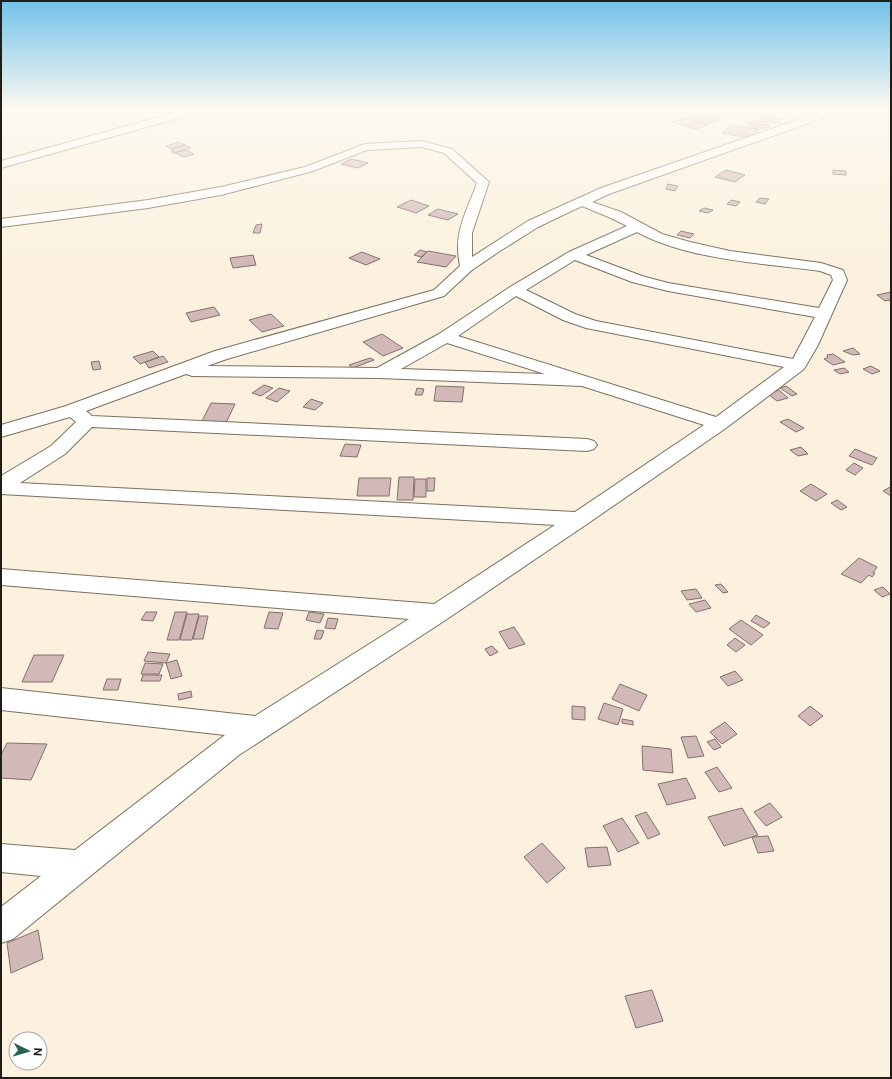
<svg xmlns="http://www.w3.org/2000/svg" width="892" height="1079" font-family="'Public Sans',sans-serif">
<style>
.building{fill:#d1b9b7;stroke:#846f6c}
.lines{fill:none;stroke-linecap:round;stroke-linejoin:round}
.minor-casing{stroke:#79705f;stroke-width:2}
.minor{fill:#fff;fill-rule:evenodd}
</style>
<rect width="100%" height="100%" fill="#fbf1de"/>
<path class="building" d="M697,113L721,119L709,124L685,118Z
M761,117L781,120L780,123L759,121Z
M684,118L708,125L696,129L672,122Z
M754,121L771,126L764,129L747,124Z
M732,125L759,129L750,138L722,133Z
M178,142L185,145L172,149L166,146Z
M185,145L191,148L174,153L171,152L174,151L171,149Z
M185,150L194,154L184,157L175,153Z
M351,159L368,163L358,168L341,164Z
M726,170L745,175L735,182L715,177Z
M833,170L846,171V175L833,174Z
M668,184L678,186L675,191L666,189Z
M760,198L769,199L765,204L756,202Z
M411,200L429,206L416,213L397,207Z
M731,200L740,202L736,206L727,204Z
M704,208L713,210L708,213L699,211Z
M438,209L458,214L448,220L428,215Z
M262,224L260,233H253L256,225Z
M681,231L694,234L690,238L677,235Z
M420,250L427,252L421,257L414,255Z
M428,251L456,256L446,267L417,262Z
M362,252L380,259L366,265L349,258Z
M253,255L256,265L233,268L230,258Z
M891,292V302L889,300L885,301L877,295Z
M214,307L220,315L191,322L186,313Z
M271,314L284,326L262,332L249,320Z
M382,334L403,348L383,356L363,342Z
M853,348L860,354L853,355L843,351Z
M153,351L159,357L140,364L133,357Z
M833,354L845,362L833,365L824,359L828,357L827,355Z
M163,356L168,362L149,368L145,362Z
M370,358L374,360L353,368L349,365Z
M99,361L101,369L93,370L91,362Z
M871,366L880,371L872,374L863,369Z
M844,368L849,372L840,374L834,370Z
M264,385L273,388L261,396L252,393Z
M436,386L464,387L462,402L434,401Z
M786,386L797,394L792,396L780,388Z
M279,388L290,391L277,402L266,398Z
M417,388L424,389L422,395H415Z
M779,390L788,398L777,401L768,394Z
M311,399L323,403L315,410L303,407Z
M211,403L235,404L226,423L202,421Z
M788,419L804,428L796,432L780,422Z
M345,444L361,445L357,457L340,456Z
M801,447L808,454L798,456L790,450Z
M855,449L877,458L872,465L849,456Z
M854,463L863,468L855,475L846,470Z
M399,477H414L413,500H397Z
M359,478H391L389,496H357Z
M427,478H435L434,491H427Z
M415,479H426V497H414Z
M811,484L827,494L816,501L800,491Z
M890,487L891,488V496L883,491Z
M837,500L847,507L841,510L831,503Z
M859,558L877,567L873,573H875L872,577L869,575L861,583L841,574Z
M721,584L728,592L723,593L715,585Z
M883,587L890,594L882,597L874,590Z
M696,589L702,598L687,600L681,591Z
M705,600L711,608L696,612L689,604Z
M146,612H157L153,621L141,620Z
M175,612H187L179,640H167Z
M269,612L283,613L278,629L264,628Z
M309,612L324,614L320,623L306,620Z
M187,614H199L192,640H180Z
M756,615L770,623L764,628L751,621Z
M199,616H208L203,639H193Z
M328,618L338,619L335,629L325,628Z
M741,620L763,635L751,645L729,629Z
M514,627L525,644L509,649L499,632Z
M317,630L324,631L321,639H314Z
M735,638L745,645L736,652L727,645Z
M492,646L498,652L490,656L485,649Z
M148,652L170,654L166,663L144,661Z
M34,655H64L52,682H22Z
M177,660L182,676L171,679L166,663Z
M145,663L163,664L159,674H141Z
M735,671L743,680L728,686L720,677Z
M143,675H162L160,681H141Z
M107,679H121L118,690H103Z
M620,684L647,695L639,711L612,699Z
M191,691L192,697L179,700L178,694Z
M604,703L623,709L618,725L598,719Z
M572,706L585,707V720L572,719Z
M810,706L823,716L810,726L798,716Z
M622,719L633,721V725L622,723Z
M725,722L737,734L722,744L710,732Z
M696,736L704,756L688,758L681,737Z
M715,739L721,747L714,750L707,742Z
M7,743L47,744L31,780L1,778V755Z
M642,746L671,749L673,773L643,770Z
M717,767L732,788L719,792L705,772Z
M686,778L696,798L667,805L658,784Z
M770,803L782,817L766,826L754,812Z
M742,808L758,835L724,846L708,817Z
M646,812L660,834L648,839L635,816Z
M622,818L639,843L618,852L603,826Z
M768,836L774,851L758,853L752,837Z
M542,843L565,868L547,883L524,857Z
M607,847L611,865L588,867L585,848Z
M38,930L43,959L11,973L7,943Z
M652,990L663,1021L636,1028L625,996Z"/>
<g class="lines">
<g class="minor-casing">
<path id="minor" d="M184,110H201L200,112L1,168V161Z
M826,110H841L840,112L609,194L592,202L621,212L662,234L690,242L730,251L821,263L843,270L847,280L818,345L804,369L726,428L587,524L447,619L239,755L13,939L1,943V907L41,876L1,872V844L75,850L225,735L1,710V688L255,716L409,619L1,585V569L434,604L555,525L1,494V476L51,446L76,422L70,417L1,437V425L66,406L215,351L434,290L460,266C453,231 466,214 477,183L444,153L422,147L367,150L313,171L221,195L148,208L1,227V219L148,200L221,187L305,167L365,144L422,141L452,149L489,182L472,233V257L528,221L601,188ZM582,206L611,218L627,226L569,252L510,287L439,334L377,368L207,366L227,359L444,296L472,270L500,251L538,227ZM637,232C689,260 762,263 820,271L831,275L833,280L819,308L668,283L642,276L586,255ZM575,260L632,282L668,291L815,317L793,359L596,321L575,314L526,290ZM516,296L563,320L586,328L784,367L716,417L458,336ZM447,343L545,374L401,369ZM186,374L192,376L379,378L582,386L704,425L575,512L20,483L65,454L92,427L587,451L594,449L597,445L594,441L587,439L92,416L86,411Z"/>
</g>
<use href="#minor" class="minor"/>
</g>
<linearGradient id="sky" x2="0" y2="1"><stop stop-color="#71c2ea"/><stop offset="0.42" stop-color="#fdf9f0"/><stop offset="1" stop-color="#fdf9f0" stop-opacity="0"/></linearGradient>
<rect width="892" height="261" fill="url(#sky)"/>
<rect width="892" height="1079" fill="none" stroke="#211e17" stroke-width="4"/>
<g transform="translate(28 1051) rotate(95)"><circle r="19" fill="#ffffff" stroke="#a6a5a2"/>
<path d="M0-3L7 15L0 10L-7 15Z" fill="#266450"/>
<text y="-6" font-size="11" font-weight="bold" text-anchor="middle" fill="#211e17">N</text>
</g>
</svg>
